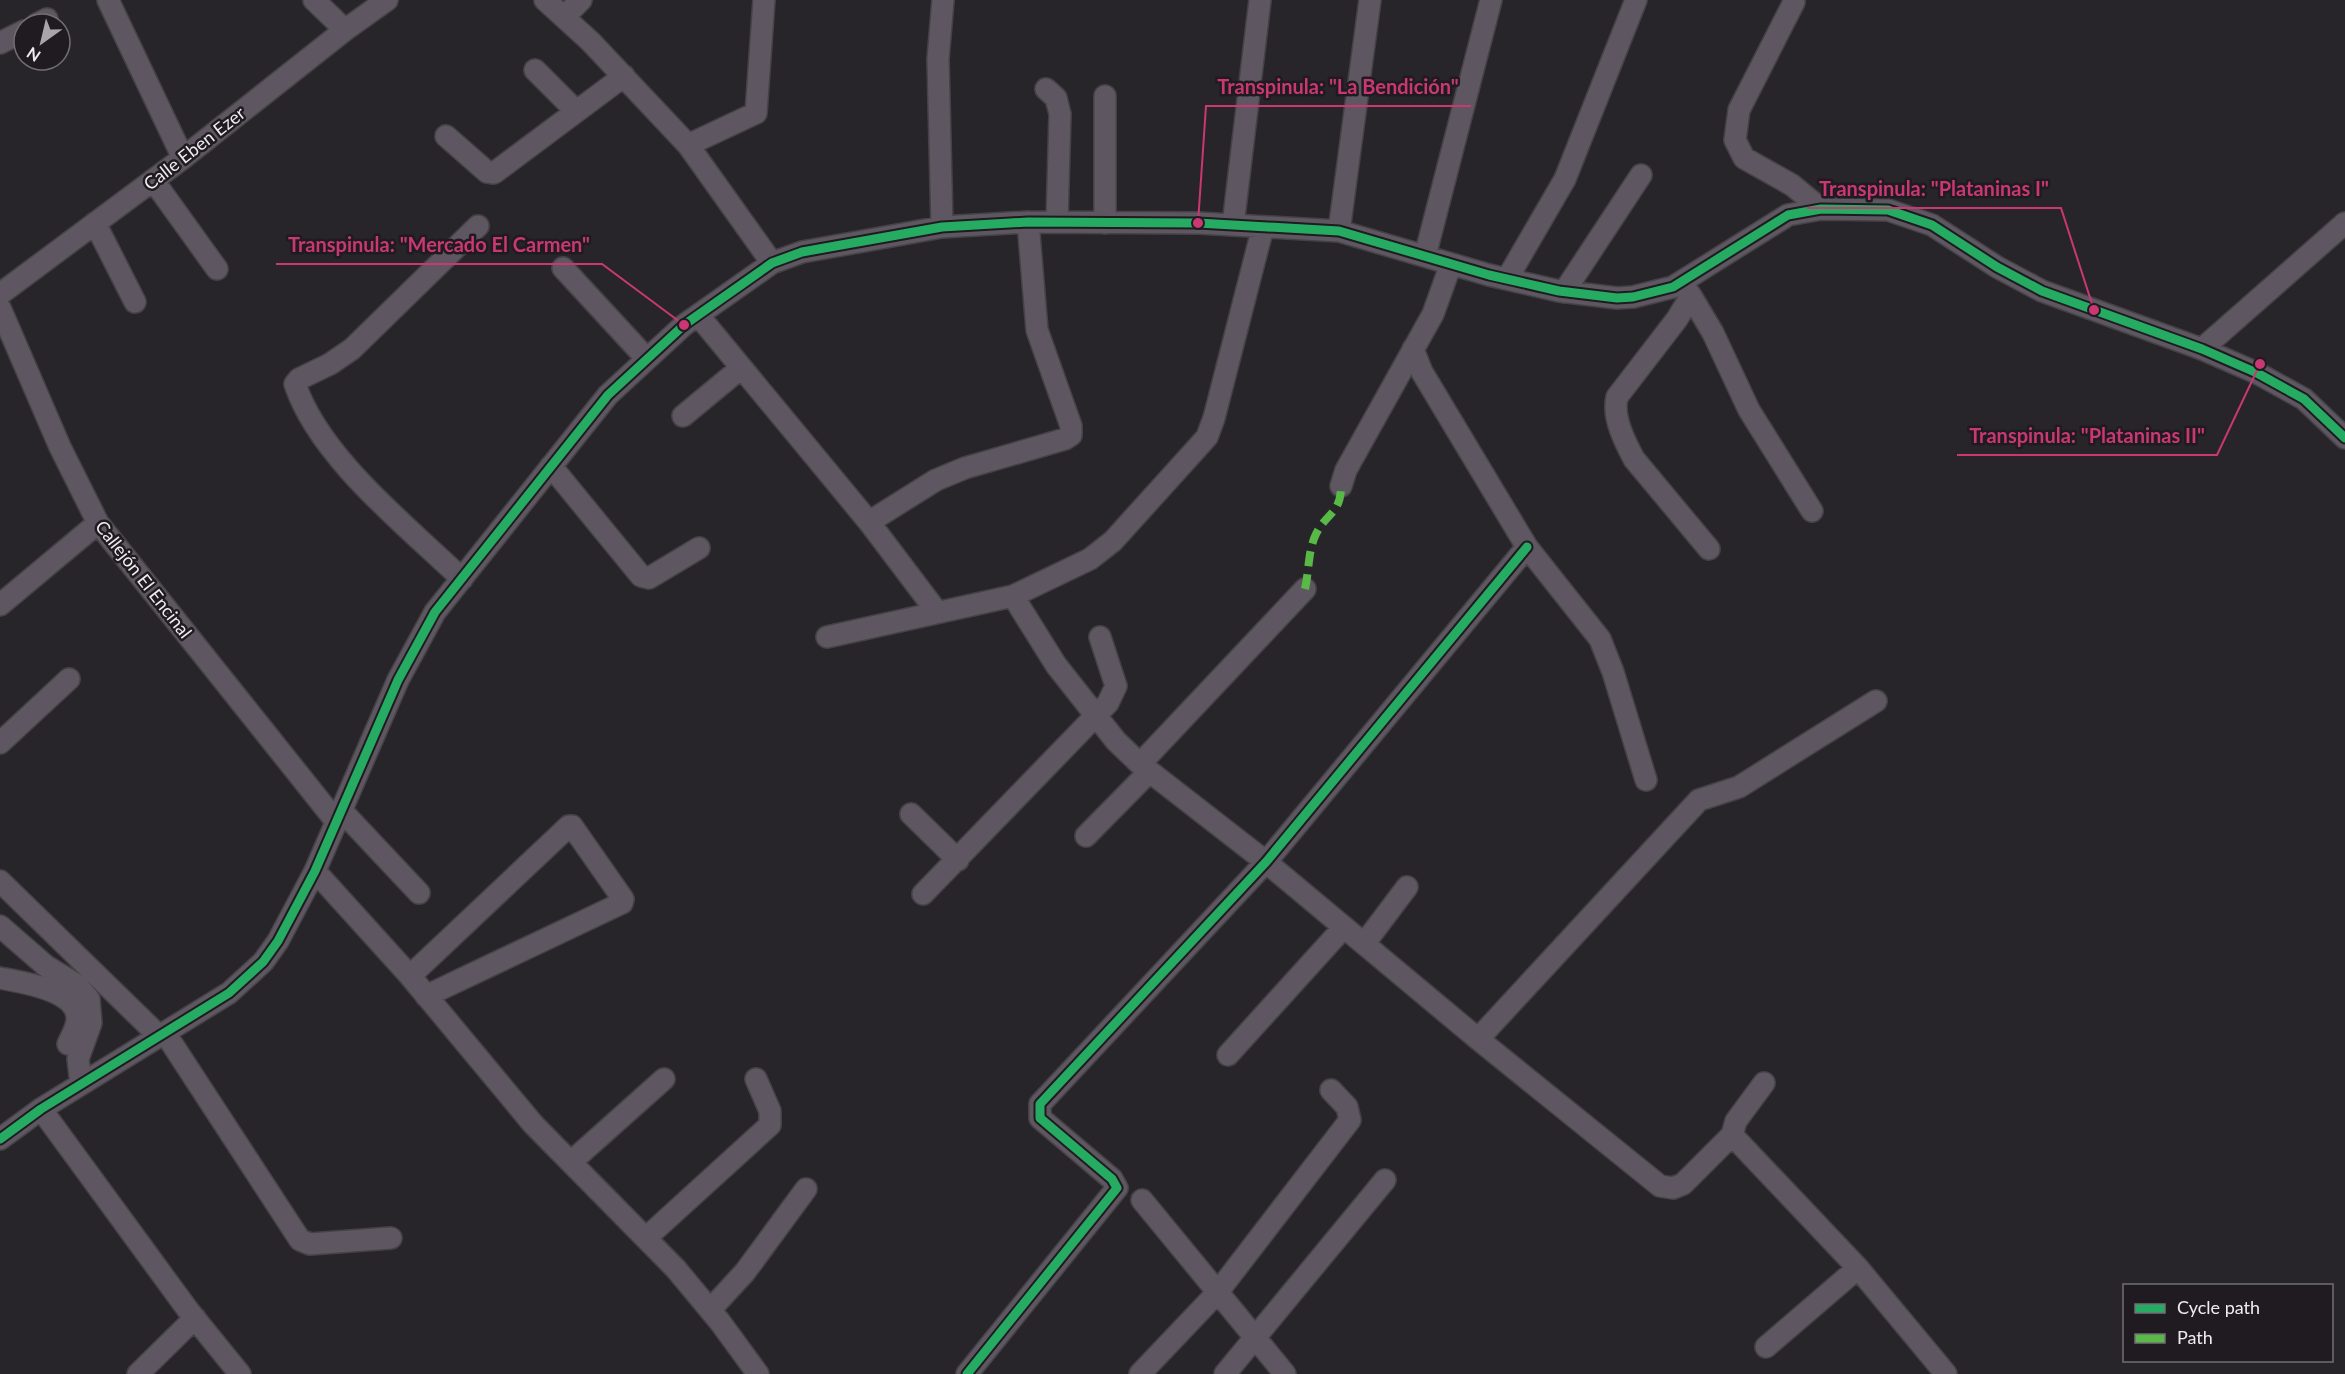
<svg xmlns="http://www.w3.org/2000/svg" width="2345" height="1374" font-family="Lato,sans-serif">
<style>
.lines{fill:none;stroke-linecap:round;stroke-linejoin:round}
.minor-casing{stroke:#444245;stroke-width:24}
.minor{stroke:#5e5761;stroke-width:21}
.quiet{stroke:#58b947;stroke-width:8;stroke-dasharray:15 8;stroke-linecap:butt}
.cycleway-casing{stroke:#1f1b21;stroke-width:13}
.cycleway{stroke:#26ab63;stroke-width:9}
.labels{text-anchor:middle;dominant-baseline:central;stroke-width:5;stroke-linejoin:round;paint-order:stroke}
.street-label{font-size:18px;fill:#efecf1;stroke:#1f1b21}
.leader{fill:none;stroke:#c93872;stroke-width:2}
.callout-dot{fill:#c93872;stroke:#1f1b21;stroke-width:2}
.callout-label{font-size:20px;text-anchor:middle;font-weight:bold;fill:#c93872;stroke:#1f1b21;stroke-width:5;stroke-linejoin:round;paint-order:stroke}
</style>
<rect width="100%" height="100%" fill="#28252a"/>
<g class="lines">
<g class="minor-casing">
<path id="minor" d="M108,0L183,158
M314,0L345,30
M545,0L591,42L688,145L772,263
M1794,2L1739,110L1735,140L1744,158L1792,185L1821,209
M564,17L581,0
M37,24L47,19
M0,43L24,31
M535,70L576,111
M1046,89L1056,98L1060,114L1057,222
M446,136L487,172L494,173L624,76
M688,145L756,113L764,0
M153,180L217,269
M95,223L135,302
M1105,223V96
M1233,225L1260,0
M942,227L938,59L943,0
M1339,231L1370,0
M1425,256L1491,0
M563,268L647,359
M1507,279L1565,179L1636,0
M1681,282L1691,296L1677,319L1617,397C1612,417 1625,442 1634,459L1709,549
M1564,292L1641,175
M0,294L183,158L345,30L387,0
M1691,296L1713,333L1749,410L1812,511
M0,308L60,447L98,523L335,820
M698,315L869,522L937,612
M1413,349L1422,372L1527,547L1600,639L1613,672L1646,780
M2202,349L2345,223
M683,416L741,368
M551,466L641,576L649,578L699,548
M1341,486L1346,470L1433,314L1451,264
M869,522L936,480L965,468L1065,439L1071,435V426L1037,330L1028,222
M462,579C407,526 319,457 295,384L299,379L330,364L352,349L478,226
M1013,596L1056,665L1116,741L1140,764L1266,862L1478,1039L1660,1186L1673,1188L1683,1184L1732,1135L1736,1121L1764,1083
M0,605L98,523
M827,637L1013,596L1090,559L1113,541L1207,437L1214,418L1263,227
M0,743L69,679
M1140,764L1305,589
M340,809L419,893
M911,814L958,860
M1086,836L1149,772
M315,871L410,976L533,1124L676,1269L720,1322L758,1374
M0,881L159,1036
M923,894L1108,703L1116,686L1100,637
M0,926L46,966L77,985L89,999L91,1023L78,1059L81,1084
M1364,944L1407,887
M410,976L569,826H572L623,899L622,903L426,996
M0,978C21,982 81,990 77,1021C76,1029 71,1037 68,1044
M165,1033L300,1240L310,1244L391,1238
M1478,1039L1699,800L1739,787L1876,701
M1228,1055L1344,927
M41,1109L188,1310L240,1374
M1732,1135L1858,1268L1946,1374
M0,1139L41,1109L229,993L263,962L278,941L315,871L398,680L435,612L608,395L684,325L772,263L802,252L942,227L1028,222L1198,223L1339,231L1489,275L1559,291L1617,298L1633,297L1673,287L1788,215L1821,209L1888,210L1932,225L1997,267L2042,291L2202,349L2257,373L2304,399L2345,438
M571,1162L664,1079
M1142,1200L1285,1374
M646,1238L770,1125V1111L756,1079
M710,1310L745,1272L806,1189
M1766,1347L1858,1268
M138,1374L195,1318
M967,1374L1117,1188L1112,1179L1040,1118V1104L1266,862L1527,547
M1140,1374L1217,1293L1350,1120L1347,1107L1331,1090
M1225,1374L1385,1180"/>
</g>
<use href="#minor" class="minor"/>
<path class="quiet" d="M1305,589C1309,572 1308,550 1316,534C1326,513 1341,514 1341,486"/>
<g class="cycleway-casing">
<path id="cycleway" d="M0,1139L41,1109L229,993L263,962L278,941L315,871L398,680L435,612L608,395L684,325L772,263L802,252L942,227L1028,222L1198,223L1339,231L1489,275L1559,291L1617,298L1633,297L1673,287L1788,215L1821,209L1888,210L1932,225L1997,267L2042,291L2202,349L2257,373L2304,399L2345,438
M967,1374L1117,1188L1112,1179L1040,1118V1104L1266,862L1527,547"/>
</g>
<use href="#cycleway" class="cycleway"/>
</g>
<g class="labels">
<g class="street-label">
<text transform="translate(194 148) rotate(-38)">Calle Eben Ezer</text>
<text transform="translate(144 579) rotate(52)">Callejón El Encinal</text>
</g>
</g>
<path class="leader" d="M1198 223L1206 106H1471M2094 310L2061 208H1807M684 325L602 264H276M2260 364L2217 455H1957"/>
<g class="callout-dot">
<circle cx="1198" cy="223" r="6"/>
<circle cx="2094" cy="310" r="6"/>
<circle cx="684" cy="325" r="6"/>
<circle cx="2260" cy="364" r="6"/>
</g>
<g class="callout-label">
<text x="1338" y="94">Transpinula: "La Bendición"</text>
<text x="1934" y="196">Transpinula: "Plataninas I"</text>
<text x="439" y="252">Transpinula: "Mercado El Carmen"</text>
<text x="2087" y="443">Transpinula: "Plataninas II"</text>
</g>
<rect x="2123" y="1284" width="210" height="78" fill="#1f1b21" stroke="#726f74" stroke-width="1.5"/>
<rect x="2135" y="1304" width="30" height="9" fill="#26ab63" stroke="#726f74" stroke-width="1.5"/>
<text x="2177" y="1314" font-size="18" fill="#efecf1">Cycle path</text>
<rect x="2135" y="1334" width="30" height="9" fill="#58b947" stroke="#726f74" stroke-width="1.5"/>
<text x="2177" y="1344" font-size="18" fill="#efecf1">Path</text>
<g transform="translate(42 42) rotate(214)"><circle r="28" fill="#1f1b21" stroke="#726f74" stroke-width="1.5"/>
<path d="M0-4.5L10 22L0 15L-10 22Z" fill="#a9a6ab"/>
<text y="-9" font-size="16" font-weight="bold" text-anchor="middle" fill="#efecf1">N</text>
</g>
</svg>
